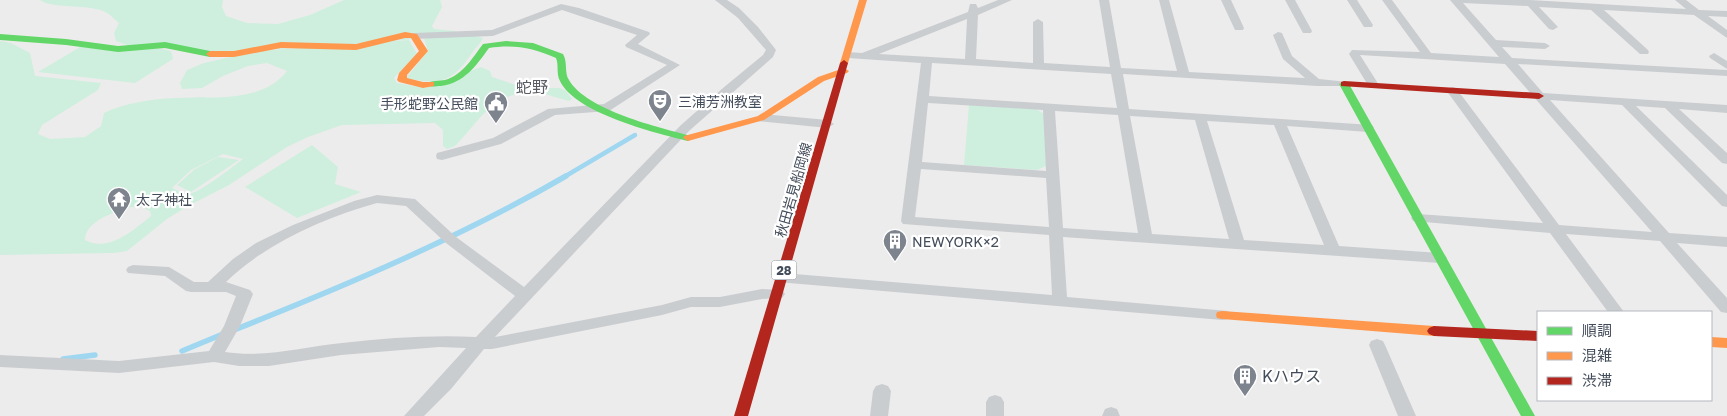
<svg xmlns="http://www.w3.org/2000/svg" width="1727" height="416" font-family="'Golos Text','Noto Sans JP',sans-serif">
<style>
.green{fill:#ceefde;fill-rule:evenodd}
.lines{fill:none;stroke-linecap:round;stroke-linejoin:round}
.stream-far1{stroke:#9fd6f0;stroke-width:4.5}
.stream{stroke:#9fd6f0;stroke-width:5.5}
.street{fill:#cacdd0;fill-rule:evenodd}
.fast{fill:#63d668;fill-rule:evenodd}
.slow{fill:#ff974d;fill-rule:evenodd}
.jam{fill:#b3261e;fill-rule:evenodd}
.labels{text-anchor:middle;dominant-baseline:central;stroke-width:4.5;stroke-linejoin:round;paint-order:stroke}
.shield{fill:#fff;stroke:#7b828c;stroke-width:1}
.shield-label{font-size:12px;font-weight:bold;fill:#434c5a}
.poi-label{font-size:14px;fill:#434c5a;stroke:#fff;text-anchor:start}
.street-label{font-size:14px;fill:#434c5a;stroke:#fff}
.quarter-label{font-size:16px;fill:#585b61;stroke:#fff}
.near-poi-label{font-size:16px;fill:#434c5a;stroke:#fff;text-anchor:start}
</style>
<rect width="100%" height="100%" fill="#edecec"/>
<path class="green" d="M40,0H223L222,7L226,16L247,23L278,24L310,15L344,0H440L442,7L432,26L434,29L454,31L483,38C481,43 477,46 474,50C454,81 441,86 406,78L428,51L424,38L349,45L222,52L130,46L116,41L114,33L119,23C114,19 109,13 103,11C85,4 52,9 40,0Z
M409,40L417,54L394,78L397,83L425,88L481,67L490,71L492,77L513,84L540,88H560L566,91L572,99L569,101C559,99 549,94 539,93C494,89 482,118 455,146L447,149L443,146V130L435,123L342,125L308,137L287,147L229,185L188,206L167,219L127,251L114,253L0,255V41L11,43L30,53L35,76L101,83L98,90L42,125L38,134L50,139L85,137L101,126L104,113C125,103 152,99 175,98C212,96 261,104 287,71L267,63L248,66L223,76L202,88L182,89L180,83L187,70L204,63L257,51ZM223,154L243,159C232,167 199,194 187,194C182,194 177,190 172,188L191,170ZM130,207H142L150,211L151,216C133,230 109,253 85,240C85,221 115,212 130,207Z
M80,47L161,49L171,51L173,59L135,83L38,72Z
M969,105L1036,109L1044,114L1046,166L1037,170L964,165Z
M312,145L338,167L335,184L361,192L297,218L245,187Z
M218,157L239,160L191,192L177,185L195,169Z"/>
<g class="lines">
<path class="stream-far1" d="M564,177L635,135"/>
<path class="stream" d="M234,330C347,285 461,237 566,176
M182,351L223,334
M63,359L95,355"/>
<path class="street" d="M715,0H727L739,8L758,27L776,50L773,57L689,131L495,337L662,305L691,297H720L762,289L782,290L785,294L782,298L762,299L720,307H691L662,315L492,349H484L451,389L424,416H404L466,348L439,347L341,355L269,366H239L214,362L119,373L0,367V355L119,361L209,351L224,326L236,296L226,292H191L186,291L165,276L128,273L126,270L128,267L133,265L169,267L194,282H208L233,259L256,243L293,225L354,201L377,195L415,199L456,237L524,287L681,125L723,88L763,55L766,50L738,18ZM377,203L406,206L446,243L515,296L476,337C431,335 387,338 342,343C303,347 265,358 225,352L240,326L253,294L250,290L226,282C266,243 324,218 377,203Z
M998,0H1012L978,15L976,59L1033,63V22L1038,19L1043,22L1044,63L1110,67L1099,0H1109L1121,68L1177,71L1159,0H1169L1189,72L1305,78L1283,59L1273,35L1278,32L1282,33L1292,56L1319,79L1348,82L1350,84L1348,86H1317L1123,74L1129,109L1372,125L1374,128L1368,132L1287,126L1339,246L1440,253L1445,255L1447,258L1445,261L1440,263L1063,237L1067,297L1228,311L1230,315L1228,319L1222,320L777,282L774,278L777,274L782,273L1052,295L1049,235L903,224L901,221L921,63L848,58L843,55L848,52L862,53L968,12L970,4H976L978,8ZM967,19L965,59L879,54ZM932,63L1111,74L1117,108L929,96ZM928,103L1043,110L1046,171L922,162ZM1055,111L1118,115L1138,233L1063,228ZM1130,116L1195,120L1229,239L1152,234ZM1207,121L1274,125L1324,245L1244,240ZM921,169L1046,178L1049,227L915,217Z
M1221,0H1231L1244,28L1243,30H1235Z
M1285,0H1295L1312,31L1311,33H1303Z
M1347,0H1357L1373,25L1372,27H1364Z
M1382,0H1392L1431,53L1499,57L1450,0H1530L1686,9L1675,0H1686L1699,10L1727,11V17L1708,16L1727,30V38L1694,15L1604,10L1648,50L1649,52L1648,54H1640L1591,10L1539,7L1558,27L1553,30L1549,29L1528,6L1463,3L1496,40L1545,43L1550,46L1545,49L1502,47L1512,58L1727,70V76L1518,64L1543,93L1727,105V113L1679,109L1727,153V164L1722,163L1665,108L1636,106L1727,195V207L1722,206L1622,105L1550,100L1669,233L1727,237V247L1677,243L1727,298V313L1721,312L1660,241L1566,234L1624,312H1608L1550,233L1413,221L1411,218L1413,215L1418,214L1543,223L1446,90L1452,87L1456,88L1559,225L1652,232L1505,64L1360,55L1379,85L1377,87H1369L1349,54L1352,50L1420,52Z
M561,4L579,8L649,32L650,34L638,44L680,65L609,111L555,115L501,144L442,160L437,159L436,156L437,153L493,138L548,109L604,104L667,65L626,47L625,45L637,35L562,10L493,36L414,39L409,36L414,33L492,30Z
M1714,53L1727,61V69L1710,58L1709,56Z
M761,114L828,120L834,124L828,128L757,121L755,118Z
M1377,339L1383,341L1385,345L1416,416H1398L1369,345L1371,341Z
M882,384L888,386L891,391L888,416H870L873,391L876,386Z
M995,395L1001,397L1004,402V416H986V402L989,397Z
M1111,407L1117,409L1120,416H1102L1105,409Z"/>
<path class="fast" d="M0,34L66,39L118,46L165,42L210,51L214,54L210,57L165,48L118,52L66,45L0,40Z
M506,41L533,43L563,54C568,62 564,73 569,80C586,110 660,128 692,136L693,138L688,141C655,133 575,113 560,81C556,74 559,65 556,58C534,48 513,44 489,48C476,66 464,83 441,86C435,86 431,88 426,84C432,80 439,81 445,80C463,75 473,57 483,44Z
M1344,81L1349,84L1535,416H1521L1339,84Z"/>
<path class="slow" d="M859,0H867L848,63L847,65H841L840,63Z
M405,32L417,34L428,51L407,75V78L423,82H434V86L423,88L399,82L397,80L399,73L419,51L411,38H405L356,50L281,48L234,57H210L206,54L210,51H234L281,42L356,44Z
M844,68L849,71L847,73L824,81L764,120L688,141L683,138L684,136L758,116L818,77Z
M1222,311L1434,326L1439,328L1441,331L1439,334L1434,336L1222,319L1217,318L1216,315L1217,312Z
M1711,337L1727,338V348L1711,347Z"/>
<path class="jam" d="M844,60L848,63L748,416H734L840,63Z
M1344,81L1539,93L1544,96L1539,99L1341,86V82Z
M1434,326L1538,331V341L1434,336L1429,334L1427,331L1429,328Z"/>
</g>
<defs>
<g id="theatre-pin" transform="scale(1.25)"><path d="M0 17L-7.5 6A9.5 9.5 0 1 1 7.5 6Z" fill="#7e848d" stroke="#fff"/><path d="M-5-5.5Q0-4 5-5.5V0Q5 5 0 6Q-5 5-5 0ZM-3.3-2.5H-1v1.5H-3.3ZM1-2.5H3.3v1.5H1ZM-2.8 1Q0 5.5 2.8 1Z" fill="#fff"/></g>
<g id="civic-pin" transform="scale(1.25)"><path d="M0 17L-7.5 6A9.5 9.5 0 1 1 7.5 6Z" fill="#7e848d" stroke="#fff"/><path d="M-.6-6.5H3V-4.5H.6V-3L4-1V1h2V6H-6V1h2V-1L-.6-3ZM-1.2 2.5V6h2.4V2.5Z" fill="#fff"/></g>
<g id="temple-pin" transform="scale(1.25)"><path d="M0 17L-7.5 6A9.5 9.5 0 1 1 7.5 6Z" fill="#7e848d" stroke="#fff"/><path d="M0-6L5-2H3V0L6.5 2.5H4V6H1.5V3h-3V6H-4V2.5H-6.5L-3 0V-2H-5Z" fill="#fff"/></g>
<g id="building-pin" transform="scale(1.25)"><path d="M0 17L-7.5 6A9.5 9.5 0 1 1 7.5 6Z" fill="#7e848d" stroke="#fff"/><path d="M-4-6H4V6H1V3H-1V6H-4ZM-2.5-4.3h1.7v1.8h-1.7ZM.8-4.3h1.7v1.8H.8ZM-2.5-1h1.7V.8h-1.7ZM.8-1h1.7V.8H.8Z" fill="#fff"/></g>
</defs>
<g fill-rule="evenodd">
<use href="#theatre-pin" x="660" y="101"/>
<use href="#civic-pin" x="496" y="103"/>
<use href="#temple-pin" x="119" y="199"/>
<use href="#building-pin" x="895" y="241"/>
<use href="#building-pin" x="1245" y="376"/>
</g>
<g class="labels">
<rect class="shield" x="771.5" y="260.5" width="25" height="19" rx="4"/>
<g class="shield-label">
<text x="784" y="270">28</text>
</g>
<g class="poi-label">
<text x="678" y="101">三浦芳洲教室</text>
<text x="478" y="103" text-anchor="end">手形蛇野公民館</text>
<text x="136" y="199">太子神社</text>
<text x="912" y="241">NEWYORK×2</text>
</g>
<g class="street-label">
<text transform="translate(793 190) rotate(-74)">秋田岩見船岡線</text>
</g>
<g class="quarter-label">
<text x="532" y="87">蛇野</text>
</g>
<g class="near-poi-label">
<text x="1262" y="376">Kハウス</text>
</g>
</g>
<rect x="1537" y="311" width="175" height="90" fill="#ffffff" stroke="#b4b7bd"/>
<rect x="1547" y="327" width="25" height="8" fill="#63d668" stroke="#b4b7bd"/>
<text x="1582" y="336" font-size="15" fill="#434c5a">順調</text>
<rect x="1547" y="352" width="25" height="8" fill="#ff974d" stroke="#b4b7bd"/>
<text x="1582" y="361" font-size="15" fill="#434c5a">混雑</text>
<rect x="1547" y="377" width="25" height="8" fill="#b3261e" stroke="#b4b7bd"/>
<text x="1582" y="386" font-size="15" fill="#434c5a">渋滞</text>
</svg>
